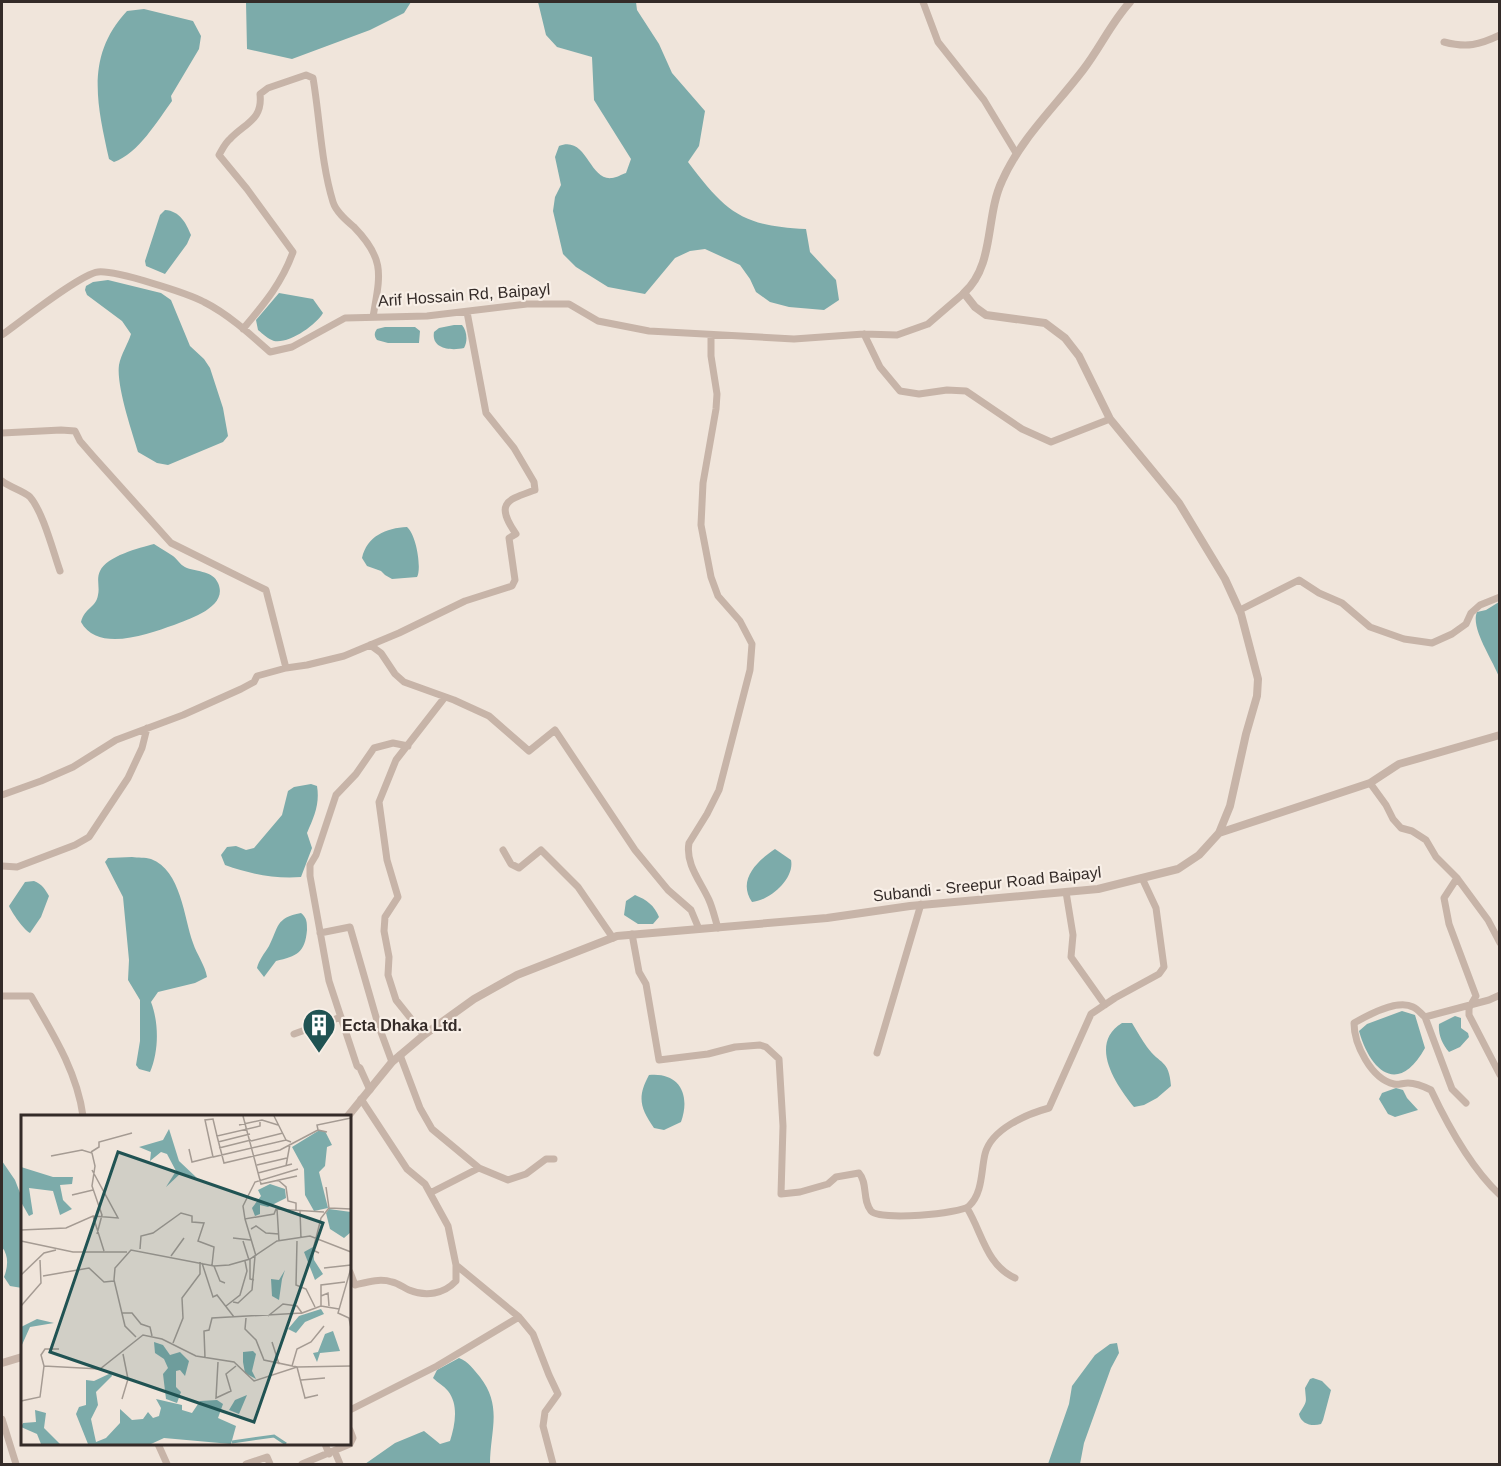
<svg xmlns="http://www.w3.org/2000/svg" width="1501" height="1466" font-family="Arial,sans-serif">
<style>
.water{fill:#7cabaa}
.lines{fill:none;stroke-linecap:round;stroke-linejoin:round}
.minor{stroke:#c7b4a8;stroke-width:7}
.tertiary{stroke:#c7b4a8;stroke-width:8}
.labels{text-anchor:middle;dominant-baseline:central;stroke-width:4.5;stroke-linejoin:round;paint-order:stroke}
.street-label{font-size:16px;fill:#342b28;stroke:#f8efe7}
.poi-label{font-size:16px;font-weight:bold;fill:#342b28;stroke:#f8efe7;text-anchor:start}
.inset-river{fill:none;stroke:#7cabaa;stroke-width:3}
.inset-road{fill:none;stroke:#a59b93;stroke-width:1.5}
.view{fill:#205353;fill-opacity:0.15;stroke:#205353;stroke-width:3}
.inset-edge{fill:none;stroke:#342b28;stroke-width:3}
</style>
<rect width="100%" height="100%" fill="#f0e5db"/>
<path class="water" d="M246,2H411L404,13L370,30L292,59L247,49Z
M538,2H636L637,10L659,44L672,73L705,111L699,146L688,162C726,212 741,226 806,229L810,252L836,280L839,300L824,310L789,307L770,302L756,292L750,279L740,265L705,249L690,251L675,258L645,294L608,287L576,267L563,254L553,211L555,197L561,185L555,157L559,146C587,135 589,181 612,178C616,178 622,174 626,173L631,159L594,100L592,57L557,47L546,35Z
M144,9L193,21L201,36L199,49L171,96L172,101C158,120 138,154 114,162L109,159C97,104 85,56 127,11Z
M165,210C180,211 186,223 191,235L187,244L165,274L146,266L145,261L160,215Z
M108,280L161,293L171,300L190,346L204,359L210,368L223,408L228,436L223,442L168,465L157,463L138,452C132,432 116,385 119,365C121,354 128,344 131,334L122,321L87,295L85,290L86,286L93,282Z
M279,293L313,299L323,313C316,325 289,344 274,341C268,339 263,334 258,330L256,320Z
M454,325H462C467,331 468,341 464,348C451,351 431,349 434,332L439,328Z
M385,327H415L420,331L419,343H388L377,340C374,336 374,333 377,329Z
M407,527C416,534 422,568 417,577L392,579L385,575L381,571L367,566L362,558C367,536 386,528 407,527Z
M154,544C160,548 167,552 173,556C178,560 181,566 187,568C198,572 213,571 218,583C229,607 189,619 174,625C148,634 98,653 81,622C85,607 96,608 98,595C100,587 96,579 100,571C107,556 139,548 154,544Z
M1499,602V677C1493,660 1470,628 1477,612L1486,610Z
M311,784L317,786C320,804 314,817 307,833L312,848L301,877C275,879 250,874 225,865L221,855L227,847L236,846L246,850L254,848L282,815L288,791L294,787Z
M775,849L791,860C795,879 769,901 752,902C737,880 757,861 775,849Z
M132,857C138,858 145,857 151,859C181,870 184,918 193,943C197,955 205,965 207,977L195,983L158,992L151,1002C159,1023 159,1051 150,1072L139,1069L136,1065L140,1041V1000L128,980L129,960L123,897L105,862L108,858Z
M34,881C42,884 45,889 49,896L41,917L30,933C24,930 12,913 9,906L25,882Z
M635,895C647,900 654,905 659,917L653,924H638L624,915L626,901Z
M301,913C307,918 307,922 307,930C305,953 297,956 276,961L264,977L257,968C259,960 264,954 269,946C279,927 275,918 301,913Z
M1402,1011L1415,1015L1425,1048C1399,1095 1371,1073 1359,1031L1367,1024Z
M1455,1016L1461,1018V1028L1468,1033L1469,1037L1460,1047L1449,1052C1442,1044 1438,1034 1439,1024Z
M1122,1023H1132C1137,1031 1142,1040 1147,1047C1160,1065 1169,1059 1171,1086L1157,1098L1144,1105L1134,1107C1116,1085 1088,1044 1122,1023Z
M649,1075C679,1072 691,1094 681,1122L664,1130L654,1128C640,1108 637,1097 649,1075Z
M1396,1088L1403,1090L1407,1098L1418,1110L1395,1117L1388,1114L1379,1099L1382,1093Z
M2,1161L15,1180L22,1198V1288L10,1286L4,1277C8,1267 9,1256 2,1247Z
M1117,1343L1119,1353L1111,1368L1084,1443L1080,1464H1048L1069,1404L1072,1386L1095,1355L1110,1344Z
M459,1358C468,1361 474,1370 480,1377C503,1407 490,1431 490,1464H365L395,1443L424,1431L440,1444L450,1441C455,1425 459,1405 448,1391C444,1386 438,1383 433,1378L437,1370Z
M1313,1378L1322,1381L1331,1390L1323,1420L1321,1424C1312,1427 1301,1424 1299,1414C1308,1400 1306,1403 1305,1388L1310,1379Z"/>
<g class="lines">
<path class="minor" d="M923,2L938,42L984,100L1016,153
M1444,42C1467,48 1479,45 1500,35
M243,329C264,304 282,283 293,252L247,189L219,155C222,150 225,143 230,139C245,123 263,120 260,94L268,88L306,75L313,78C320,119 321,163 333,202C336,212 347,221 354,227C386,260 380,275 373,317
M864,334L880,367L900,391L919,394L947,390L966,391L1022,429L1051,442L1110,419
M2,335C19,323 80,274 98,272C115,270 187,293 204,302C228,314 250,334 270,352L292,347L345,318L427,316L527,304H569L598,321L649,331L794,339L864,334L897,335L928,324L964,293
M711,335V356L717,394L716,409L703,483L701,525L711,577L718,596L740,621L752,644L750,670L719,790L707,814L689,843C685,864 701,882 709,900C713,909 715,919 718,928
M2,433L61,430L75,431L80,441L93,456L171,543L266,590L286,668
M2,481C9,487 24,491 30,497C43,512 53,551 60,571
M1240,610L1299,580L1319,593L1342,603L1370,627L1404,639L1432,643L1452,634L1466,624L1471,613L1480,605L1500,597
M370,645L381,653L395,674L404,682L454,700L489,716L529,751L555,730L635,850L668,890L691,910L699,929
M1370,783L1386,805L1393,819L1401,828L1412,831L1426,840L1436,857L1457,878L1488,920L1500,943
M2,795L41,781L73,767L116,740L183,715L241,689L254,682L257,676L286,668L307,665L344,656L399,633L465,601L512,586L515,580L509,538L516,534C494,502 508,500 535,490L534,482L514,448L486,413L467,312
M503,850L511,864L519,868L541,850L578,887L613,938
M2,866L17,867L75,845L89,837L128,778L142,748L147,728
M1457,878L1444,898L1449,924L1476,996L1469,1008V1015L1500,1075
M1066,892L1073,935L1071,957L1105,1005
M320,933L350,927L378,1024L392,1062
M632,934L639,972L646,984L659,1060L708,1054L735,1047L760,1045L766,1047L779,1059L783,1126L781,1194L800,1192L828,1184L836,1177L859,1173C868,1183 862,1200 871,1211C880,1221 960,1214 969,1206C983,1193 981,1170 985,1154C991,1129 1027,1114 1049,1108L1091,1014L1115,998L1159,974L1164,967L1156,908L1142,878
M1500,995L1489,1000L1425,1017C1421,1014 1418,1009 1413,1007C1397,999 1368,1015 1354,1023C1354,1044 1371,1079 1394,1084C1398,1085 1403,1083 1408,1083C1416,1083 1423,1086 1431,1090C1448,1126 1471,1168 1500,1195
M2,996H31C53,1034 77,1072 83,1116
M1425,1017L1452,1089L1466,1103
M294,1034L341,1017
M424,1035L396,1000L388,975L389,957L384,931L385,917L398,897L387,860L379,802L396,760L445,697
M877,1053L921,904
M400,1055L420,1108L432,1129L479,1168
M370,1090L360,1068L357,1066L329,981L310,876V865L316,855L336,795L356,774L374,748L393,743L408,746
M361,1099L407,1169L425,1184L448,1226L456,1265L519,1317
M430,1193L479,1168L508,1180L526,1174L546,1159H554
M967,1208C982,1232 986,1265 1015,1278
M350,1272L355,1285C367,1282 380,1278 392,1282C398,1283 404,1288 409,1290C426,1297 444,1294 456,1281V1265
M350,1410L437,1366L519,1317L533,1334L549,1375L558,1394L545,1412L543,1426L553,1464
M2,1419L16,1464
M158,1444L167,1464
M325,1444L329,1454
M335,1452L340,1464
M246,1464L267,1457L270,1464
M302,1464L350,1444L353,1438L350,1430"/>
<path class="tertiary" d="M1219,833L1370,783L1399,764L1500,735
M348,1116L392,1062L424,1035L474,999L517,975L617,936L827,918L910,906L1098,889L1178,869L1199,855L1219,833L1230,806L1246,734L1257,696L1258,679L1241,614L1225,579L1179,503L1110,419L1079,356L1065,338L1045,323L986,315L975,307L964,293C995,265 985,217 1002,181C1021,138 1055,107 1083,70C1100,48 1111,23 1130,2
M2,1363L22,1357"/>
</g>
<defs>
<g id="building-pin" transform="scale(1.725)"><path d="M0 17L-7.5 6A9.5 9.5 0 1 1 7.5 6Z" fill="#205353" stroke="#f8efe7"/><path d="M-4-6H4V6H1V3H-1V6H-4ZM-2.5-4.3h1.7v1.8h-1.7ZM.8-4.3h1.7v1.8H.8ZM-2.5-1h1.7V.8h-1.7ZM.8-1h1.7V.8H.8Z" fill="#fff"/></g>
</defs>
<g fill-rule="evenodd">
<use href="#building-pin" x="319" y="1025"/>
</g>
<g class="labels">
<g class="street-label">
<text transform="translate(464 295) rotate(-4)">Arif Hossain Rd, Baipayl</text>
<text transform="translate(987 884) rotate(-6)">Subandi - Sreepur Road Baipayl</text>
</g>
<g class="poi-label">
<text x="342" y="1025">Ecta Dhaka Ltd.</text>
</g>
</g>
<g transform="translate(21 1115)">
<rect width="330" height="330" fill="#f0e5db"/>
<path d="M148,14L158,46L176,63L160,58L145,72L155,56L146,39L140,37L129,46L130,37L118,32L142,25ZM297,16H304L311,30L306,32L304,51L298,57L307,93L293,96L284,80L283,54L271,32ZM0,52L32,62H52L51,69L39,70L42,85L51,94L39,100L32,76L8,73L12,99L8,101L0,87ZM249,69L264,74L265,83L247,92L239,90V99L234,101L231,93L240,81L237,75ZM308,94L330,97V117L323,123L309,114L305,98ZM292,132L293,145L302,159L294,165L283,137ZM264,155L261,164L258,185L251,181L250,164L258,165ZM300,194L303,199L284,207L275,218L267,214L278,201ZM16,204L33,208L9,212L0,232V212ZM312,216L319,236L299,238L296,247L292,238L297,237L304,219ZM133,227L142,230L149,240L159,237L168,246L164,261L159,255L155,256V272L160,277L156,288L145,284L142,259L147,253L143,244L134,238ZM232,236L235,239L231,256L235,264L224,258L222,247V237ZM90,258L91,261L75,277L77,290L70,304L75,327L85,323L99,308V294L111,305L122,304L127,297L132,303L138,301L140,293L135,284L161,290V295L171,298L179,286L196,285L202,289L197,303L215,311L210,329L143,323L130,329H67L55,299L58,292L65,290V265L73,266ZM226,280L218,299L208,295L214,285ZM14,295L25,298L23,313L39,329H20L16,319L0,312L2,308L15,307Z" fill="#7cabaa"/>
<path class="inset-river" d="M211,327L253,321L265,329"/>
<path class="inset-road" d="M222,1L240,69L276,61M253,1L265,25M239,5V11L196,21L203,48L259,35L297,15M218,10L241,5L257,10M306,17L297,15L296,10L330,3M196,21L192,4L184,5L192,42L265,25L270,27M230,26L262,18M197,27L229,19M198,33L230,25M168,34L171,47L191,42M70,37L78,32V27L111,18M30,41L61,35L71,38L74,51L71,71L81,100L76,119M236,50L266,43M265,51L269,29M277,54L234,67L222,91L224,104L253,99L255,94L303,97M71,55L97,103L72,101M237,58L271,49M257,65L265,72L267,86L275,88V95M51,80L72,75M308,93L330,94M256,94L258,126M279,96L280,124M224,104L235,141M230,114L235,111L245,118L258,119M0,115L45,113L72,101L83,136M212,123L230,125M0,126L52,137H106M222,126L228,145M276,126L275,170L285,174L294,192M119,134L120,121L132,118L160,98L171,101V107L183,108L177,126L193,132L191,150M298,138L292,135L300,103L308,93L305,72M150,141L163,123M229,144V164L233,165M181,148L192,182L196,180L213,202M193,151L199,166L204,168M303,153L330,150M330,153L317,198L328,203L330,213M0,160L23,138L35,135M22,161L68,153L83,167L93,166M300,181L307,178L308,191M212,187L217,188L231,175L234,141M0,191L20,168L19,145M205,191L219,180L226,156L224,146M300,191L318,194M101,198H111L120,209L129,212L131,221M247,201L262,189L276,191L281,198L300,191V170L324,167M225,203L224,214L235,225L243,245L276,252L284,283L297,280M115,222L104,211L93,165L94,153L110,135L193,151L208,150L229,144L256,126L289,121L330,137M251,227L258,249M152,228L162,203L161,183L179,159V147M184,243L183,216L188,215L191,203L281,198M197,247L195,283L210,276L205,259L215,251M23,251L20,240L24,234H38M271,251L276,234L290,227L303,211M280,265L304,263M101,284L107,264L102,239M0,286L19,282L23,251L79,254L122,220L141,224L175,241L213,247L233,266L276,252L330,251"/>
<path class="view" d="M97,37L302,108L233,307L29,237Z"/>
<rect width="330" height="330" class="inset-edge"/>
</g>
<rect width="1501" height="1466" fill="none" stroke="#342b28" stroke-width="6"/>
</svg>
